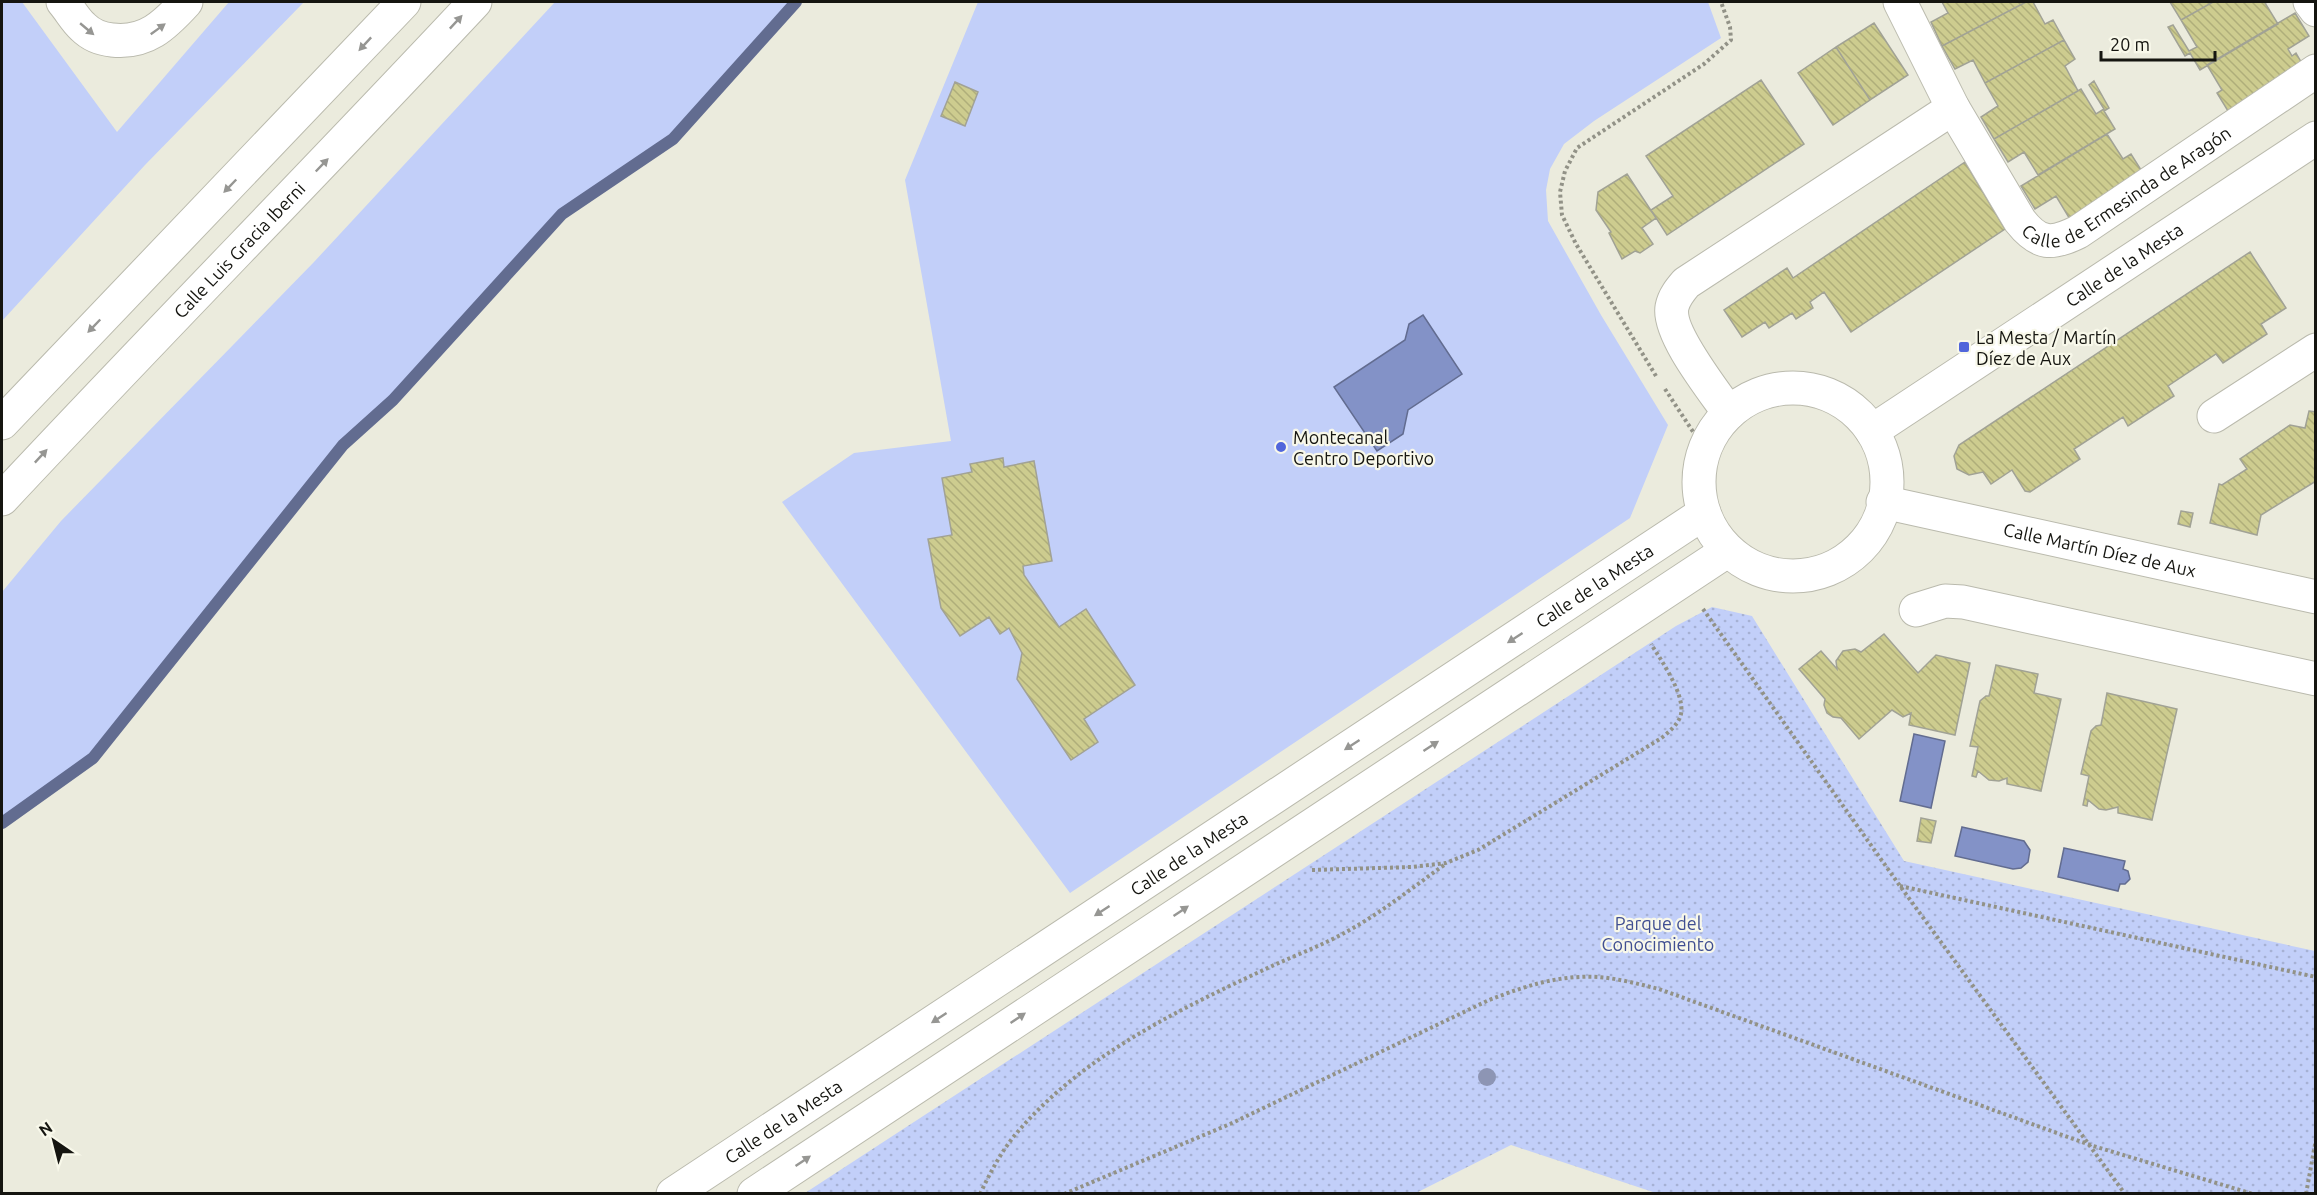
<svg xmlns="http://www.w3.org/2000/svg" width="2317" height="1195" font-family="Ubuntu,sans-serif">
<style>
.green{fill:#c2cff9}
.park{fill:url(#park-dots)}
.water{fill:#8392c7;stroke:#626c90;stroke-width:1.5}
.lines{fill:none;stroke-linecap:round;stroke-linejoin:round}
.stream{stroke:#626c90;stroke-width:12}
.building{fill:url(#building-back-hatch);stroke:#a1a295;stroke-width:1.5}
.street-casing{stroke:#babaad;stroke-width:35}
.secondary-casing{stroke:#babaad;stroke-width:35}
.path{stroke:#929287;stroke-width:4;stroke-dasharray:3 3;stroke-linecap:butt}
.street{stroke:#fff;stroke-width:33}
.secondary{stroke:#fff;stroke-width:33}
.tree{fill:#8d95b4}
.oneway{fill:#969693}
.poi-dot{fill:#5166db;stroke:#f8f8ea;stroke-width:2}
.labels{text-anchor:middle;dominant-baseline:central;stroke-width:4.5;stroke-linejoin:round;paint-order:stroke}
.street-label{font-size:18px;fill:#151510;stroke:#f8f8ea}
.poi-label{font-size:18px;fill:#151510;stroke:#f8f8ea;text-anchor:start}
.park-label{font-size:18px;fill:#404f92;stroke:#f8f8ea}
</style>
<defs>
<pattern id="park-dots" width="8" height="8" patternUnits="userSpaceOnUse" patternTransform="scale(1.5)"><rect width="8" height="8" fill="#c2cff9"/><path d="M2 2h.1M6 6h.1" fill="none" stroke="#a6b1d4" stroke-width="1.8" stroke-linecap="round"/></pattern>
<pattern id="building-back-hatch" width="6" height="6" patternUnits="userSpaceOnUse" patternTransform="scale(1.5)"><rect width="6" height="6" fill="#cdcc8f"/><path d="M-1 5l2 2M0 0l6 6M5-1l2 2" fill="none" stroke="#afae7a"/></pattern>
</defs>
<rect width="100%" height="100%" fill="#ebebdd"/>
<path class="green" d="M2,2H22L117,132L229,2H304L145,165L2,321Z
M555,2H796L673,139L562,214L393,400L343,445L93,758L2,823V592L61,521L314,262Z
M978,2H1708L1721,38L1594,121L1564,144L1550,169L1546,190L1548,221L1601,315L1668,425L1630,518L1070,893L782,502L854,453L951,441L905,180Z"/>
<path class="park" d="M1712,607L1752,616L1904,861L2315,951V1193H1656L1511,1145L1416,1193H805L1676,626Z"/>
<path class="water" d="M1423,315L1462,374L1408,410L1403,434L1377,451L1334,387L1405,340L1409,324Z
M1914,734L1945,741L1931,808L1900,801Z
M1962,827L2024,841L2030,850L2028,862L2021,868L2013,869L1955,856Z
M2064,848L2125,861L2123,869L2128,871L2130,879L2125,884H2120L2118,891L2058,877Z"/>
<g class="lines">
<path class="stream" d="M2,823L93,758L343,445L393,400L562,214L673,139L796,2"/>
</g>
<path class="building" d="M1942,2H2026L1942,46L1931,22L1948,13Z
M2026,2H2033L2045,24L2053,20L2064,40L1985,83L1973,60L1955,69L1942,46Z
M2170,2H2213L2181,20Z
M2213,2H2268L2265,3L2278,24L2200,70L2190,53L2185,56L2168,27L2173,25L2189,51L2197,47L2181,20Z
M2295,13L2309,36L2288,49L2292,56L2296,53L2304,67L2231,116L2217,93L2222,90L2207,65Z
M1874,23L1908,75L1870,100L1836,47Z
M2064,40L2075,59L2065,66L2078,91L1994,139L1981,117L1998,106L1985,83Z
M1836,47L1870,100L1833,125L1798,73Z
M1761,80L1804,144L1667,235L1651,210L1673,196L1646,156Z
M2094,81L2109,108L2104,111L2115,129L2038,175L2024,152L2008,162L1994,139L2081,89L2096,114L2104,109L2089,85Z
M955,82L978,92L965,126L941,116Z
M2107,134L2123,159L2131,154L2143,173L2071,221L2056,196L2035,209L2021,186Z
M1965,162L2005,229L1851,332L1824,292L1810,302L1813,308L1796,319L1792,313L1769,328L1765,322L1742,337L1724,310L1787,268L1793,278Z
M1627,174L1656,218L1642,228L1653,244L1640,253L1635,251L1622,259L1609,233L1611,232L1596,210L1598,192Z
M2250,252L2286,308L2261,324L2267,334L2223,363L2216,354L2168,386L2174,396L2128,426L2123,417L2074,449L2080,459L2030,492L2025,491L2012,470L1991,484L1983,472L1969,475L1957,469L1954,456L1959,445Z
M2309,411L2316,412V481L2261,515L2257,535L2210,523L2219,484L2222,485L2247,469L2240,459L2290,425L2305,428Z
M1003,458L1004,467L1034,461L1052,561L1023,566L1024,575L1059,627L1086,609L1135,685L1084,719L1098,742L1071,760L1017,679L1022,653L1009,628L1000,634L989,617L960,636L941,608L928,539L952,535L942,478L972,472L970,464Z
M2181,511L2193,513L2190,527L2178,524Z
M1884,634L1918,673L1936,655L1970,663L1955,735L1909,725L1911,713L1903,717L1892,710L1859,739L1841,718L1833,717L1827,713L1824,705L1825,699L1799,669L1821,651L1837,669L1836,661L1843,651L1855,649L1861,652Z
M1996,665L2038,674L2034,693L2061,699L2041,791L2007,784V778L1999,781L1989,780L1978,771L1976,777L1972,776L1978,747L1970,746L1980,701L1986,696H1989Z
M2107,693L2177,709L2152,820L2118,813V807L2106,810L2099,809L2088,800L2087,806L2083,805L2089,776L2081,774L2091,731L2096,726L2101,725Z
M1921,818L1936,821L1931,843L1917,841Z"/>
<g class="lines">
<g class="street-casing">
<g id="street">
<path d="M63,2C70,10 75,20 83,27C91,35 101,39 112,40C146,44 165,25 186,2"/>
<path id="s1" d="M1900,2L1953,108L2020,221C2039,245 2052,245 2078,232L2316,71"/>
<path d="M2310,2L2316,10"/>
<path d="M1729,413C1714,391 1667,333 1672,307C1674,297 1680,290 1686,283L1953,108"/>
<path d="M2214,416L2316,350"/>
<path id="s2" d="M1872,431L2316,138"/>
<path d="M1916,610L1945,601L1963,602L2316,679"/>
</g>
</g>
<g class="secondary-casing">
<g id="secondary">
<circle cx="1793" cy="482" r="94"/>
<path d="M2,423L404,2"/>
<path id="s3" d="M2,499C158,332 319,169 475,2"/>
<path id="s4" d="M1883,502L2316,597"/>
<path id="s5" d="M673,1194L1704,513"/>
<path d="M754,1194L1727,551"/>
</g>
</g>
<path class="path" d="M1656,376L1576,244L1562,215L1560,192L1565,171L1577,148L1704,64L1731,40L1730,27L1721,2
M1665,389L1705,450
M1703,609L1900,886L2125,1194
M1312,870L1412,867L1446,863L1478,850L1660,739C1668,733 1679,724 1681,714C1685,694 1661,660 1651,644
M1900,886L2316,977
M980,1194C990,1173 1001,1152 1015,1135C1082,1055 1180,1009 1272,966C1296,955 1323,945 1346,932C1381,913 1412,888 1444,865
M1064,1194L1230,1124L1489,1000C1518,989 1548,978 1580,977C1607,975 1634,983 1659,989L2090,1145L2253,1194
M2306,1194L2316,1139"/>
<use href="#street" class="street"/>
<use href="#secondary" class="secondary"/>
</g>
<circle class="tree" cx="1487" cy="1077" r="9"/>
<defs><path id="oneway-solid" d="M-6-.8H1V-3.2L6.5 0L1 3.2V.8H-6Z" transform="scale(1.5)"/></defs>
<g class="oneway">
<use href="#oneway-solid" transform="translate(456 22) rotate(-47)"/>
<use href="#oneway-solid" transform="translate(87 29) rotate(40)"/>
<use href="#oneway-solid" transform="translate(158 29) rotate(-36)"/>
<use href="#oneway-solid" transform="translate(365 44) rotate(133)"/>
<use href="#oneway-solid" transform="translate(322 165) rotate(-46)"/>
<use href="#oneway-solid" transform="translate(230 186) rotate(134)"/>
<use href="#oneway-solid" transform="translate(94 326) rotate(134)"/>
<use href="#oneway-solid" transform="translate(41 456) rotate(-47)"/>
<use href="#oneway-solid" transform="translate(1515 638) rotate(147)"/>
<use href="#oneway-solid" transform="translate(1352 745) rotate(147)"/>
<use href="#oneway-solid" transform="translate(1431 746) rotate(-33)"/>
<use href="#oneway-solid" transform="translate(1102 911) rotate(147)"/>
<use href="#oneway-solid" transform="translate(1181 911) rotate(-34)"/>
<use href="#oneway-solid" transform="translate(939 1018) rotate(147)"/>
<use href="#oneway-solid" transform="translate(1018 1018) rotate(-34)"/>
<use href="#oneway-solid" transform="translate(803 1161) rotate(-34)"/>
</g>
<g class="poi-dot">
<rect x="1958" y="341" width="12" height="12" rx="3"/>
<circle cx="1281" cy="447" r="6"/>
</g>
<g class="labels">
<g class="street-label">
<text stroke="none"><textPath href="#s1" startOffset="378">Calle de Ermesinda de Aragón</textPath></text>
<text stroke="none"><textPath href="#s3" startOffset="344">Calle Luis Gracia Iberni</textPath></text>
<text stroke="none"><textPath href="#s2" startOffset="302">Calle de la Mesta</textPath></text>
<text stroke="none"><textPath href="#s4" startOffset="222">Calle Martín Díez de Aux</textPath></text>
<text stroke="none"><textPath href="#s5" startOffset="1104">Calle de la Mesta</textPath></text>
<text stroke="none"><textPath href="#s5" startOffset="618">Calle de la Mesta</textPath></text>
<text stroke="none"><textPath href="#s5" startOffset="132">Calle de la Mesta</textPath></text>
</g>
<g class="poi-label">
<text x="1976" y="337">La Mesta / Martín<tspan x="1976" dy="21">Díez de Aux</tspan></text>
<text x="1293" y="437">Montecanal<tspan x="1293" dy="21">Centro Deportivo</tspan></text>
</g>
<g class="park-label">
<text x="1658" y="923">Parque del<tspan x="1658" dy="21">Conocimiento</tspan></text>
</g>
</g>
<rect width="2317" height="1195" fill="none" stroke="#151510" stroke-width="6"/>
<g transform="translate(54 1141) rotate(325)" stroke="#f8f8ea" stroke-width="4.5" paint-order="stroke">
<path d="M0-4.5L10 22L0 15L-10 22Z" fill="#151510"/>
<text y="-9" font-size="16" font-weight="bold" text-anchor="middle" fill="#151510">N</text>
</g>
<path d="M2101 51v9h114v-9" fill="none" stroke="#151510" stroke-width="3"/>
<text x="2110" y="51" font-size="18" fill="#151510" stroke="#f8f8ea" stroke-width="4.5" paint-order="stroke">20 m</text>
</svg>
